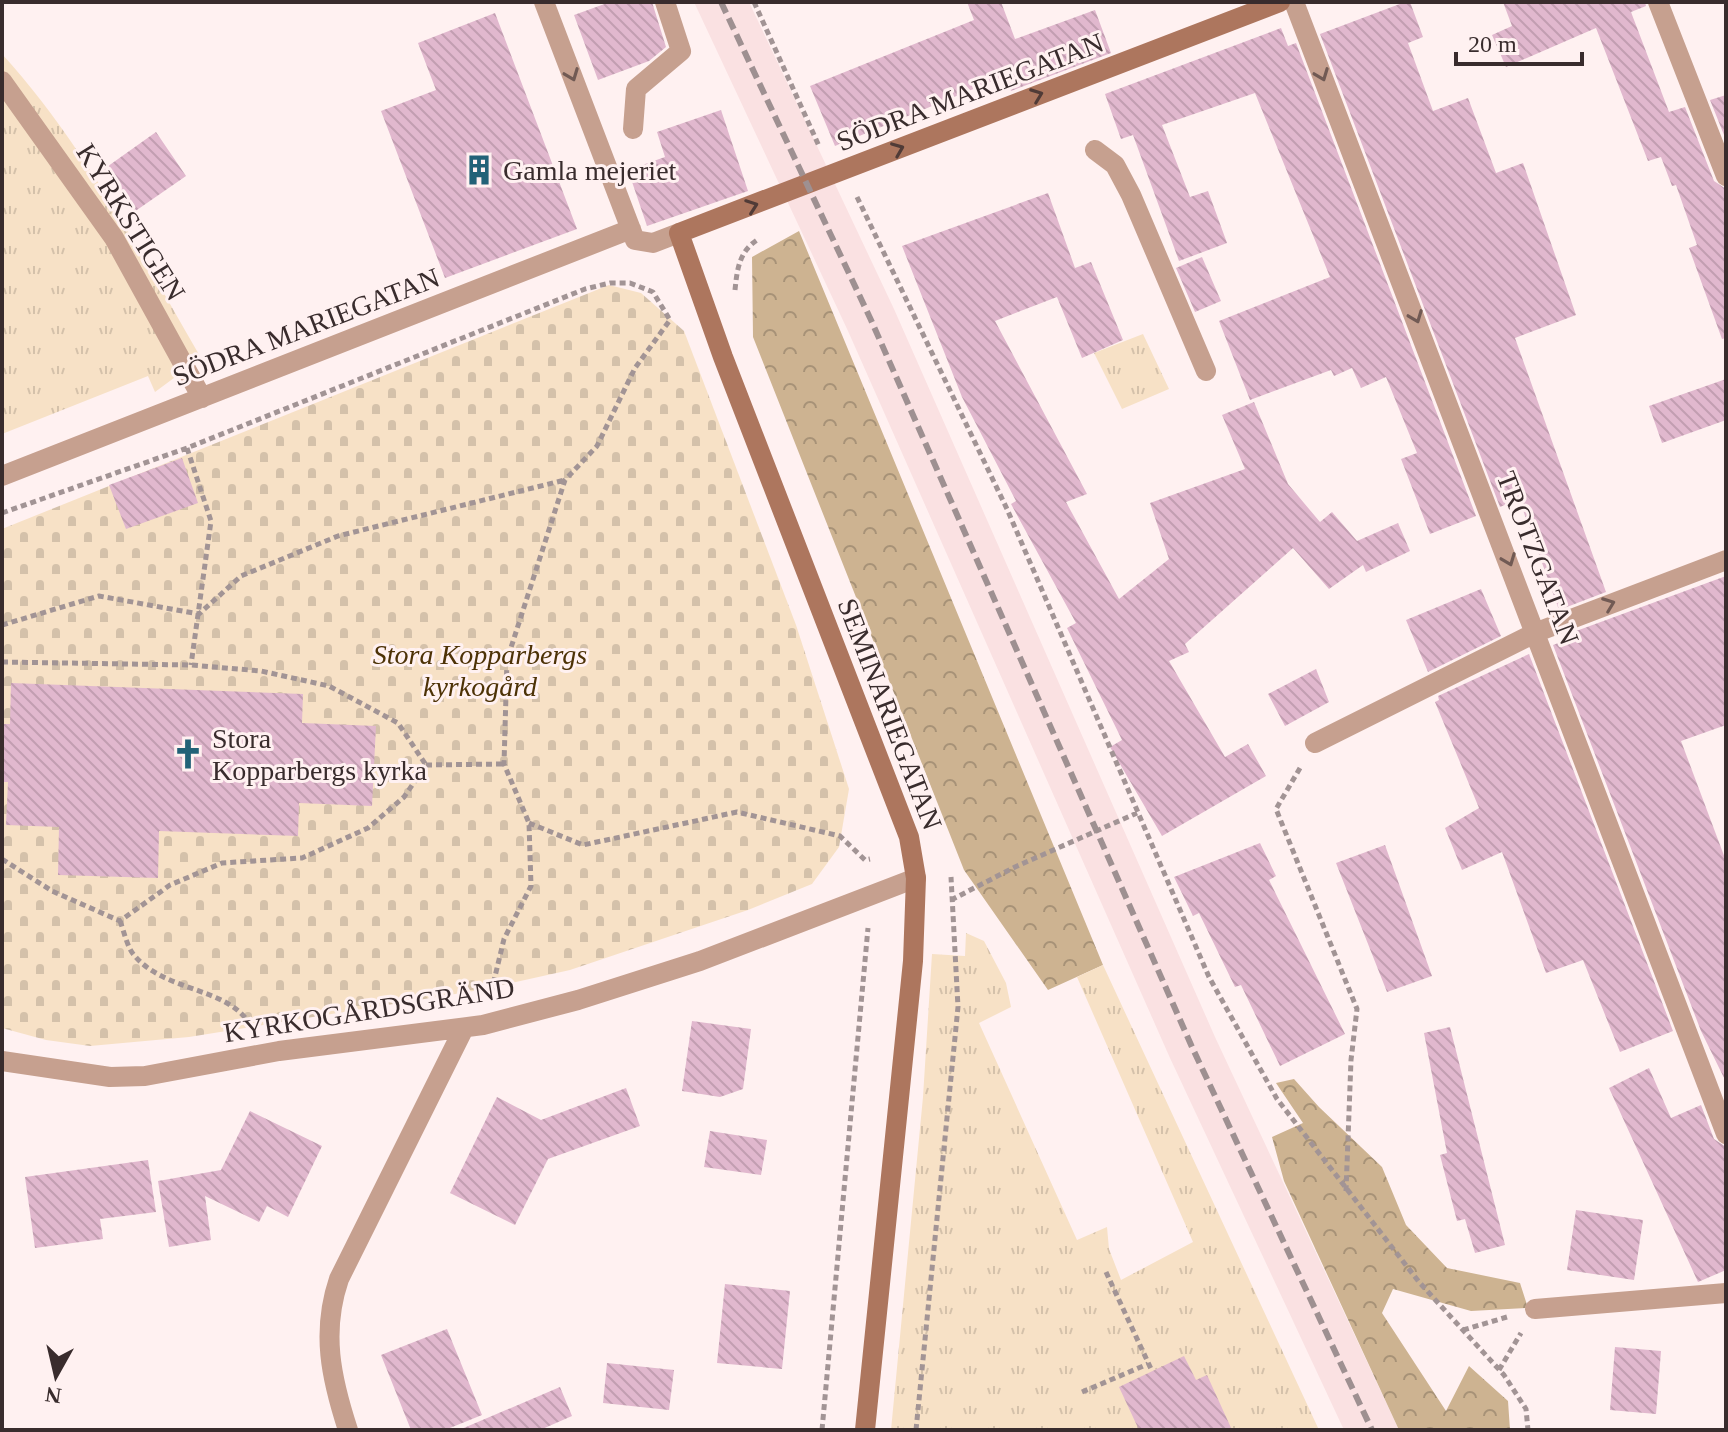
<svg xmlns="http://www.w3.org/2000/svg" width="1728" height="1432" font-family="'Times New Roman',serif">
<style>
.built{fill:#fae1e2}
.forest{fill:url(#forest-crowns)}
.cemetery{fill:url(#cemetery-stones)}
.park{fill:url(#park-tufts)}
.building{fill:url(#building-back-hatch)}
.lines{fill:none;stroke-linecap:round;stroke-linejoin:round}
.path{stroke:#a29495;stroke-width:5;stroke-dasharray:6 4;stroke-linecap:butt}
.lane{stroke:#c6a08f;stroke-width:20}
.street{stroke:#c6a08f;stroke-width:20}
.secondary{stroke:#ad765e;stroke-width:20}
.rail{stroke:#9e9091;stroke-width:6;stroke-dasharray:12 6;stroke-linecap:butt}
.oneway{stroke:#715a54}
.oneway2{stroke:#503b37}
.labels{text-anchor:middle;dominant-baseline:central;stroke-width:6;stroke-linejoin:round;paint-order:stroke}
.street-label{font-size:28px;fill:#392c2d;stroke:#fff1f1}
.poi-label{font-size:28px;fill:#392c2d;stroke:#fff1f1;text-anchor:start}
.park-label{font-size:28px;font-style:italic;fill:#4d3206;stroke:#fff1f1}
</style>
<defs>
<pattern id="forest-crowns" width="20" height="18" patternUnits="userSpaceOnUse" patternTransform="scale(2)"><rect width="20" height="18" fill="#cdb391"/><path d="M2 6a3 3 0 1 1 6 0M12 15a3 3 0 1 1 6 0" fill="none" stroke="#a79277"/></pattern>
<pattern id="cemetery-stones" width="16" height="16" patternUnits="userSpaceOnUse" patternTransform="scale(2)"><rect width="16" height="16" fill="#f7e1c6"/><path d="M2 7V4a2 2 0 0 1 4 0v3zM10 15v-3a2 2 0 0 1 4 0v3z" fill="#d4c1aa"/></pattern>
<pattern id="park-tufts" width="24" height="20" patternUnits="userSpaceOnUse" patternTransform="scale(2)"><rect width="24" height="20" fill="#f7e1c6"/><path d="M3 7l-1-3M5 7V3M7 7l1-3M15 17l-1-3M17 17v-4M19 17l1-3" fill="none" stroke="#d4c1aa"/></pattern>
<pattern id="building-back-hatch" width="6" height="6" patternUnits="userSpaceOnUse" patternTransform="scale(2)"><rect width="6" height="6" fill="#e1b8ce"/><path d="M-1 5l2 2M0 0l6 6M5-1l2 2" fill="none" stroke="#c29eb1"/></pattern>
</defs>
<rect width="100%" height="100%" fill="#fff1f1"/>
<path class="built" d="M694,2H749L894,309L1215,1037L1399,1430H1344L1170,1058L848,331Z"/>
<path class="forest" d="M799,231L1103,965L1048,990L964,870L753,337L752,257Z
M1294,1079L1319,1107L1382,1167L1406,1225L1447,1268L1520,1283L1528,1308L1471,1311L1393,1289L1382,1313L1446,1411L1469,1366L1508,1401L1510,1430H1399L1284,1181L1272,1137L1303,1123L1276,1083Z"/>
<path class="cemetery" d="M609,285L641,293L684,331L796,625L849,789L839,847L812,884L748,910L570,970L480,990L189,1037L90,1046L46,1040L2,1028V529Z"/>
<path class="park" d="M2,54C84,144 140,253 201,358L155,392L148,376L2,434Z
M1143,334L1169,389L1122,409L1094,353Z
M966,933L984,941L1006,983L1011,1007L979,1023L1077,1240L1107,1227L1109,1249L1121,1280L1193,1242L1077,977L1103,965L1319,1430H891L923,1097L932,954L965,956Z"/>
<path class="building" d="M610,2H652L666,47L649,61L598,80L574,15Z
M967,2H1001L1015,39L1095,10L1111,53L1011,91L1005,76L835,146L810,86L974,20Z
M1405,2H1410L1423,37L1408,43L1433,111L1468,98L1496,173L1523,163L1576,315L1515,338L1606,592L1559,610L1519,499L1500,507L1320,34Z
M1503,2H1645L1646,6L1631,12L1669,112L1685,107L1714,181L1726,189V338L1722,339L1689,248L1697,245L1676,185L1672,186L1661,157L1648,161L1596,28L1506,67L1492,35L1512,26Z
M495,13L577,229L445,278L381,111L436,90L418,43Z
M1281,28L1288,46L1296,43L1476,516L1430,534L1401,459L1417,453L1386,377L1361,388L1352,368L1334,376L1331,370L1250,400L1219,321L1330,277L1255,93L1162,125L1190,197L1208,191L1227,243L1179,261L1133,135L1121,139L1105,94Z
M1726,95V140L1710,100Z
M721,110L748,191L647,226L628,170L665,157L657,132Z
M156,132L186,176L134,212L104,169Z
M1048,193L1075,268L1091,262L1123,340L1082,358L1057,297L995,321L1087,494L1066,502L1119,599L1169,559L1150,503L1245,469L1222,415L1254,402L1288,484L1320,522L1332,512L1357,541L1398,523L1410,551L1366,572L1363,565L1329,589L1293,548L1185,644L1189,652L1169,661L1225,757L1248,744L1266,776L1162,836L1110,747L1122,740L1067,628L1076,623L1011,504L1016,501L962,397L902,246Z
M1202,257L1221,301L1195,312L1176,268Z
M1726,379V420L1662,443L1649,406Z
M182,458L198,503L126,529L109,485Z
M1726,576V725L1681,741L1726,861V1082L1701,1031L1553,645L1569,639L1568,634Z
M1481,589L1501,636L1428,672L1406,620Z
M1529,654L1673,1031L1620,1052L1583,960L1546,973L1502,852L1462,870L1445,828L1479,808L1435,702L1439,700L1438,696Z
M1316,669L1329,702L1285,726L1268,694Z
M11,683L303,694L302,723L376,726L372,806L299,803L298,836L159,831L158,878L58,875L59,827L6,825L8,782H2V724H10Z
M1260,843L1276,876L1269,880L1345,1034L1280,1066L1241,985L1235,987L1199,913L1193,916L1174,877Z
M1385,845L1432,976L1387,992L1336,863Z
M692,1021L751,1029L743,1089L720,1097L682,1091Z
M1450,1027L1505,1245L1475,1253L1465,1219L1457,1221L1440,1155L1447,1153L1424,1033Z
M1649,1068L1671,1118L1701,1105L1714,1139L1726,1147V1270L1698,1282L1609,1088Z
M626,1088L640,1126L548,1159L515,1225L450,1193L497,1097L541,1120Z
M250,1111L322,1146L288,1217L267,1206L259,1222L205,1196L211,1240L169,1247L158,1181L221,1170Z
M710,1131L767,1140L761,1175L704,1167Z
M148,1160L156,1212L100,1219L103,1239L35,1248L25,1177Z
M1576,1210L1643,1220L1634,1280L1567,1270Z
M725,1284L790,1291L782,1369L717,1363Z
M447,1329L482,1415L445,1430H411L381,1355Z
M1615,1347L1661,1351L1656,1414L1610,1410Z
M1184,1356L1196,1380L1207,1375L1232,1430H1139L1119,1387Z
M607,1363L674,1370L669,1410L603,1403Z
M560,1387L572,1416L540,1430H459Z"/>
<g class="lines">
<path class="path" d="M754,2L819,146
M857,197L1007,509L1209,977L1277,1099L1419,1282L1504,1375L1526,1409L1528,1430
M735,290C737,270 739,252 757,240
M187,448L211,521L191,665
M2,513L187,448L585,289L610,283H630L653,292L670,320L635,368L597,446L565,480L507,660L504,764L529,823L531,886L504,939L491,993
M2,625L99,596L199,614L241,576L338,536L565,480
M2,662L191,665L261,671L329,686L398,723L426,765
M426,765L504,764
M1300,768L1276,809L1357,1009L1351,1060L1346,1191
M529,823L583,845L737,812L840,836L865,860L870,859
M2,859L52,891L120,921L170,885L222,863L302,858L368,828L404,797L426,765
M951,900L1015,867L1137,813
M120,921C124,931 127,947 134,955C164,992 229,987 250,1025
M1106,1272L1152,1371
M1463,1330L1507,1317
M1499,1370L1521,1333
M1082,1392L1148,1364
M822,1430L868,928
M916,1430L958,1007L951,877"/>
<path class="lane" d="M633,129L636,89L681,51L665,2
M1095,150L1115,165L1131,195L1206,371"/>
<path class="street" d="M544,2L635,240L653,243L679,233
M1294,2L1726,1134
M1658,2L1726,176
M2,81L114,238L202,398
M2,476L631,229
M1315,743L1537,632L1726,560
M2,1061L110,1077L145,1076L279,1051L483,1025L578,1000L700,961L916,878
M1535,1309L1726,1293
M348,1430C331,1378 321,1332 339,1279L464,1028"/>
<path class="secondary" d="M865,1430L913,961L916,878L909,837L723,357L679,233L1280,2"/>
<path class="rail" d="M721,2L871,320L1192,1047L1372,1430"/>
</g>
<defs><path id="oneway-chevron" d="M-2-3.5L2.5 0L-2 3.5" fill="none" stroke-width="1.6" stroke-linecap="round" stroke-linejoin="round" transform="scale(2)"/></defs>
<g class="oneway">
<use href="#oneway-chevron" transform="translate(572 75) rotate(69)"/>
<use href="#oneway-chevron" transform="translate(1322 75) rotate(69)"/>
<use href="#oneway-chevron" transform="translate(1416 317) rotate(69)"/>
<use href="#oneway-chevron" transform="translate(1509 560) rotate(69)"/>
<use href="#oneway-chevron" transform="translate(1609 604) rotate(-21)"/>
</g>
<g class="oneway2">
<use href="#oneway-chevron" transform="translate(1037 95) rotate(-21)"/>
<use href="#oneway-chevron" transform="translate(898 149) rotate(-22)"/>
<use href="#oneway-chevron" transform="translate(752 206) rotate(-20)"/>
</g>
<defs>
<g id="building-bare" transform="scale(2.4)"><path d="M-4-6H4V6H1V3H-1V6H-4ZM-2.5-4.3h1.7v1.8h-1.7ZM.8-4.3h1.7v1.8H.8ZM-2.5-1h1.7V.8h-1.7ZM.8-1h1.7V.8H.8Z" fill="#226177" stroke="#fff1f1" stroke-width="2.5" paint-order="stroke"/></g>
<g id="church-bare" transform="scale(2.4)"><path d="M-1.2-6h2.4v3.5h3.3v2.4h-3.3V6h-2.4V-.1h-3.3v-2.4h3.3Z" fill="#226177" stroke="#fff1f1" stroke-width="2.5" paint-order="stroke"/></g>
</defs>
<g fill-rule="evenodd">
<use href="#building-bare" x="479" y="170"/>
<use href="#church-bare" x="188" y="754"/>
</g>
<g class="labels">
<g class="street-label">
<text transform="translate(970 92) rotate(-21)">SÖDRA MARIEGATAN</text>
<text transform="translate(131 222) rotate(58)">KYRKSTIGEN</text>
<text transform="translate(306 327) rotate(-21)">SÖDRA MARIEGATAN</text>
<text transform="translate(1538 558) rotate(69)">TROTZGATAN</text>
<text transform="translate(890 714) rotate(69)">SEMINARIEGATAN</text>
<text transform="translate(369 1010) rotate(-9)">KYRKOGÅRDSGRÄND</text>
</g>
<g class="poi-label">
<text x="503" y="170">Gamla mejeriet</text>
<text x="212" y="738">Stora<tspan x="212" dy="32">Kopparbergs kyrka</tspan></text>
</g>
<g class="park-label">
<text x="480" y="654">Stora Kopparbergs<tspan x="480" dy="32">kyrkogård</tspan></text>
</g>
</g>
<rect width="1728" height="1432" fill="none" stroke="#392c2d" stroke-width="8"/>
<g transform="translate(56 1376) rotate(188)" stroke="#fff1f1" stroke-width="6" paint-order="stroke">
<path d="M0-6L14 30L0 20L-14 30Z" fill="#392c2d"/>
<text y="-12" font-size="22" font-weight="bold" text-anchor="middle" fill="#392c2d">N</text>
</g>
<path d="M1456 52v12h126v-12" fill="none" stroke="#392c2d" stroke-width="4"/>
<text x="1468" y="52" font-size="24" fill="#392c2d" stroke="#fff1f1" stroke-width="6" paint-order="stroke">20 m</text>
</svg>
